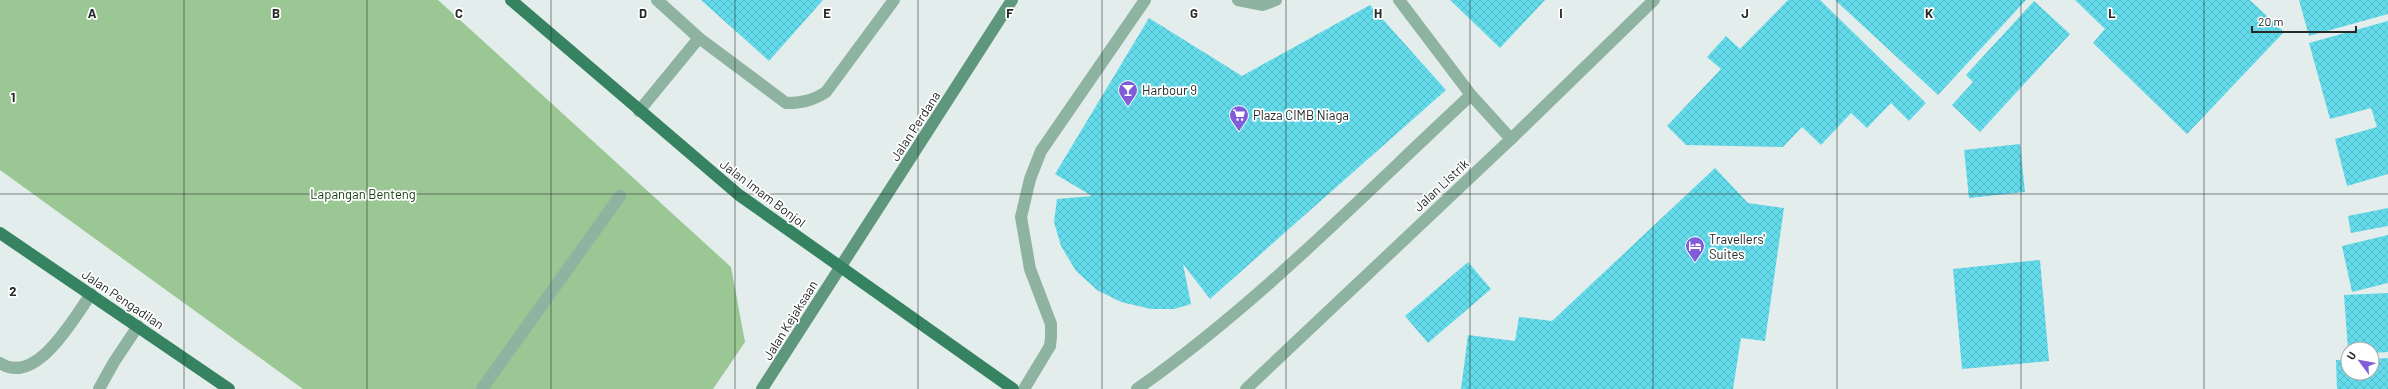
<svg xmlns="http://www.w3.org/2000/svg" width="2388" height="389" font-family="Barlow,sans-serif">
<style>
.park{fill:#9ac793}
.building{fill:url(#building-cross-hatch)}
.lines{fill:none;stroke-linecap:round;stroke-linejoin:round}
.lane{stroke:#8eb3a0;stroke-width:12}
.street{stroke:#8eb3a0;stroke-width:12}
.secondary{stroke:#5e977c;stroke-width:12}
.primary{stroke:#368362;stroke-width:12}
.grid{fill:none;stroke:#252928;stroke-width:1;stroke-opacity:0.55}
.labels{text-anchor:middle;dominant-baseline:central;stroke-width:3.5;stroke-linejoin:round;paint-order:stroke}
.poi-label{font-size:13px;fill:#252928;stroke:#fff;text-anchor:start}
.street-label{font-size:13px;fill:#252928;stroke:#fff}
.park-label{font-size:13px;fill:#143a0e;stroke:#fff}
.grid-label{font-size:13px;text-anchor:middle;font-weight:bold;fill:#252928;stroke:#fff;stroke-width:3.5;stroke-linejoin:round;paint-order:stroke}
</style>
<defs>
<pattern id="building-cross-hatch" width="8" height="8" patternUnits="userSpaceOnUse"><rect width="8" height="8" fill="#64dbea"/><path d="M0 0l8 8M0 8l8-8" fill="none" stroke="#57bcc9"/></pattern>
</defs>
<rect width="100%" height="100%" fill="#e3edec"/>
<path class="park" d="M0,0H438L731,267L745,342L713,389H303L0,170Z"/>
<path class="building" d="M701,0H823L769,61Z
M1450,0H1545L1500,48Z
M1788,0H1820L1926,103L1909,121L1891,103L1867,128L1851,113L1821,145L1802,127L1783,147L1686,145L1667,126L1721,69L1707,57L1726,36L1740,49Z
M1835,0H2026L1938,95Z
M2075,0H2250L2284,32L2187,134L2093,43L2105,29Z
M2299,0H2388V14L2309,36Z
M2034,1L2070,34L1980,132L1952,105L1973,82L1966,75Z
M1370,5L1446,90L1210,299L1183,264L1191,304L1174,309H1151L1121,302L1097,290L1076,271L1061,246L1054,222L1057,199L1092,196L1055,174L1149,18L1242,76Z
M2388,21V174L2347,186L2335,139L2377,127L2371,108L2330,119L2309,43Z
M2020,144L2025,192L1969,198L1964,150Z
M1715,168L1748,203L1784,208L1765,341L1741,338L1733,389H1461L1468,335L1515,341L1519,317L1552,321Z
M2388,208V226L2351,233L2348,216Z
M2388,235V283L2352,292L2342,246Z
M2040,260L2049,361L1962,369L1953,269Z
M1468,262L1491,289L1428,343L1405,316Z
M2388,293V352L2372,353V349H2348L2344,295Z
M2388,358V389H2337L2336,360H2348V373H2372V359Z"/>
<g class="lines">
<path class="lane" d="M657,0L699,38L786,103C801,103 812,101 826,92L894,0
M1238,0L1263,5L1276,0
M1399,0L1471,95L1511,139
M639,111L699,38
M0,363C36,387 74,318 91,294
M99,389L114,362L138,326
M482,389L620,196
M1024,389L1050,346L1051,337V324L1030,269L1021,217L1030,179L1041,151L1145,0
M1137,389C1259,303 1362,196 1471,95"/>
<path class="street" d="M1246,389L1511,139L1654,0"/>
<path class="secondary" d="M762,389L1012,0"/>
<path class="primary" d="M511,0L739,195L1013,389
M0,233L229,389"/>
</g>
<path class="grid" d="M184,0V389M367,0V389M551,0V389M735,0V389M918,0V389M1102,0V389M1286,0V389M1470,0V389M1653,0V389M1837,0V389M2021,0V389M2204,0V389M0,194H2388"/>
<defs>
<g id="bar-pin" transform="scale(1)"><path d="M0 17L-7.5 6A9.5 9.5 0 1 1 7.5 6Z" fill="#805dd7" stroke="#fff"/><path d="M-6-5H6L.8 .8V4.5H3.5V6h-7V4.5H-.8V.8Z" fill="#fff"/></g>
<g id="supermarket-pin" transform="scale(1)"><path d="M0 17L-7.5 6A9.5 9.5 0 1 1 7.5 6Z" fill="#805dd7" stroke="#fff"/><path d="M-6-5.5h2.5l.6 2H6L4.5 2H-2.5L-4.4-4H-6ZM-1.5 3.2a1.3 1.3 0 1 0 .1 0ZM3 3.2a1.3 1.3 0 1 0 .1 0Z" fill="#fff"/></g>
<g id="hotel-pin" transform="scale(1)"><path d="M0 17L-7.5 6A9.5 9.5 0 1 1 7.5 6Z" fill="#805dd7" stroke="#fff"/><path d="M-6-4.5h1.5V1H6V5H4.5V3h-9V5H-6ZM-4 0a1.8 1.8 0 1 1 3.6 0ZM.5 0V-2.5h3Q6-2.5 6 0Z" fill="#fff"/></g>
</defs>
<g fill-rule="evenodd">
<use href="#bar-pin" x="1128" y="90"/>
<use href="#supermarket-pin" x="1239" y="115"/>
<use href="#hotel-pin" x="1695" y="246"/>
</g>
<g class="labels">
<g class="poi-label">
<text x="1142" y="90">Harbour 9</text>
<text x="1253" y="115">Plaza CIMB Niaga</text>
<text x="1709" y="239">Travellers'<tspan x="1709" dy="15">Suites</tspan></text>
</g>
<g class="street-label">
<text transform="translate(915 126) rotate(-57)">Jalan Perdana</text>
<text transform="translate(1441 185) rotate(-43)">Jalan Listrik</text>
<text transform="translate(763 193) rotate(37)">Jalan Imam Bonjol</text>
<text transform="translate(123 299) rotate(34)">Jalan Pengadilan</text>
<text transform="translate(790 320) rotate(-58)">Jalan Kejaksaan</text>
</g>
<g class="park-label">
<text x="363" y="194">Lapangan Benteng</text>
</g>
</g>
<g class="grid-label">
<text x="92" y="18">A</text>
<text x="276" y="18">B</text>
<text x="459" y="18">C</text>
<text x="643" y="18">D</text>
<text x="827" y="18">E</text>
<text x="1010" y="18">F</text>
<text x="1194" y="18">G</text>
<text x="1378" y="18">H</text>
<text x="1561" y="18">I</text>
<text x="1745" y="18">J</text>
<text x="1929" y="18">K</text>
<text x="2112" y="18">L</text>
<text x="13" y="102">1</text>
<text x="13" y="296">2</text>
</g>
<g transform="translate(2360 361) rotate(302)"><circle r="19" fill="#ffffff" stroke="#a8a9a9"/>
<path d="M0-3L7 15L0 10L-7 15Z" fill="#805dd7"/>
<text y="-6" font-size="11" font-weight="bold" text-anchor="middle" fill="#252928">U</text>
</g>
<path d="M2252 26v6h104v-6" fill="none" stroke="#252928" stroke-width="2"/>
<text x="2258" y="26" font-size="12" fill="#252928" stroke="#ffffff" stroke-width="3" paint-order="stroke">20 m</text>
</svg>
